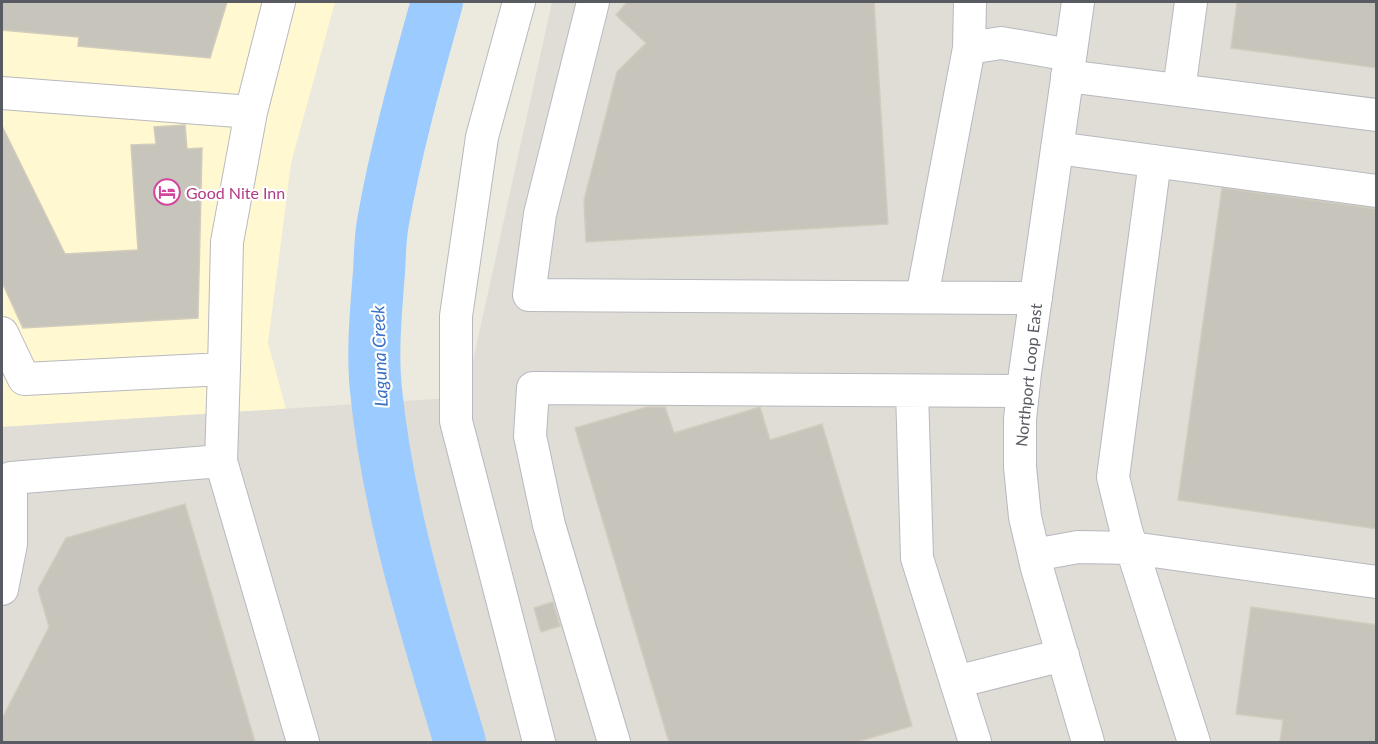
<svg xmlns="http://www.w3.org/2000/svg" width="1378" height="744" font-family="Lato,sans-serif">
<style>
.commercial{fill:#fff8d0}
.industrial{fill:#dfddd6}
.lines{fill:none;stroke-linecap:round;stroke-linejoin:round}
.river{stroke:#9bcbff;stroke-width:52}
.building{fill:#c7c4bb;stroke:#d1ccbd;stroke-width:1.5}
.minor-casing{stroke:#b7b9bf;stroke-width:34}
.minor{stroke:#fff;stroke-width:32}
.labels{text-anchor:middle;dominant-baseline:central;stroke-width:4.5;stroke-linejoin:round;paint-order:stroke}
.hotel-label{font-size:16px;fill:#b23c85;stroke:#fff;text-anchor:start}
.street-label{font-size:16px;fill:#585b61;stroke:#fff}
.water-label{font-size:18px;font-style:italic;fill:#3972c7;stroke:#fff}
</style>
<rect width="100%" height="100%" fill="#eceade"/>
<path class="commercial" d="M2,2H335L291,163L268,343L286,409L2,427Z"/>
<path class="industrial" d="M552,2H1376V742H2V427L465,397Z"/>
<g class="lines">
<path class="river" d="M437,2C417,74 396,148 383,222C380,238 380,255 379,272C376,311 372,351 376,390C388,510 425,627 460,742"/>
</g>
<path class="building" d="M2,2H227L210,58L78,46L79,37L2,30Z
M627,2H874L888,224L586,242L584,200L617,72L646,43L616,15Z
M1237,2H1377V68L1231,48Z
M185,125L187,149L202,148L198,318L23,328L2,282V126L65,254L138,250L131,145L156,144L154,127Z
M1222,188L1377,209V529L1178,500Z
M647,407H665L674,433L760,407L770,440L822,424L912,726L856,742H669L575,428Z
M185,504L255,742H2V719L49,627L38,589L66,538Z
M553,602L560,626L541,632L534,608Z
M1251,607L1377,625V742H1280L1283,720L1236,714Z"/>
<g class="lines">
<g class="minor-casing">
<path id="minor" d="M519,2L482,137L456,316V421L539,742
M593,2L540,214L529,295L1036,298
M1078,2L1025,373L1020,419V467L1025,517L1037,568L1088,742
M969,48L1001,43L1070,55
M1067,76L1376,115
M1179,90L1191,2
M2,93L251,112
M1057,148L1376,191
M1155,161L1113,477L1126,530L1194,742
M922,297L969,48L970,2
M2,333L24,379L224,369L227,242L251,112L279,2
M912,391L917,558L975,742
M221,461L224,369
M1034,555L1078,547L1132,548L1376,582
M2,589L11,544V478L221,461L303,742
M956,682L1063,655
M614,742L549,525L530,436L533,388L1023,391"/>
</g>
<use href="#minor" class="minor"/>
</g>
<defs>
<g id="hotel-ring" transform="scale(1.35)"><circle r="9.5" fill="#fff" stroke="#d1479c" stroke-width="1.5"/><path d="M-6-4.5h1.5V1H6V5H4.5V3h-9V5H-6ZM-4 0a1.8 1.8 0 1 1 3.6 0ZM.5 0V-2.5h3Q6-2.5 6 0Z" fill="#d1479c"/></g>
</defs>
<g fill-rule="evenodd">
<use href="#hotel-ring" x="167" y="192"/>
</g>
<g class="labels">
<g class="hotel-label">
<text x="186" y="192">Good Nite Inn</text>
</g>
<g class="street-label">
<text transform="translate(1028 375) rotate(-84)">Northport Loop East</text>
</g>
<g class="water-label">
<text transform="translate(379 356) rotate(-92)">Laguna Creek</text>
</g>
</g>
<rect width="1378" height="744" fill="none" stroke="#585b61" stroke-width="6"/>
</svg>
